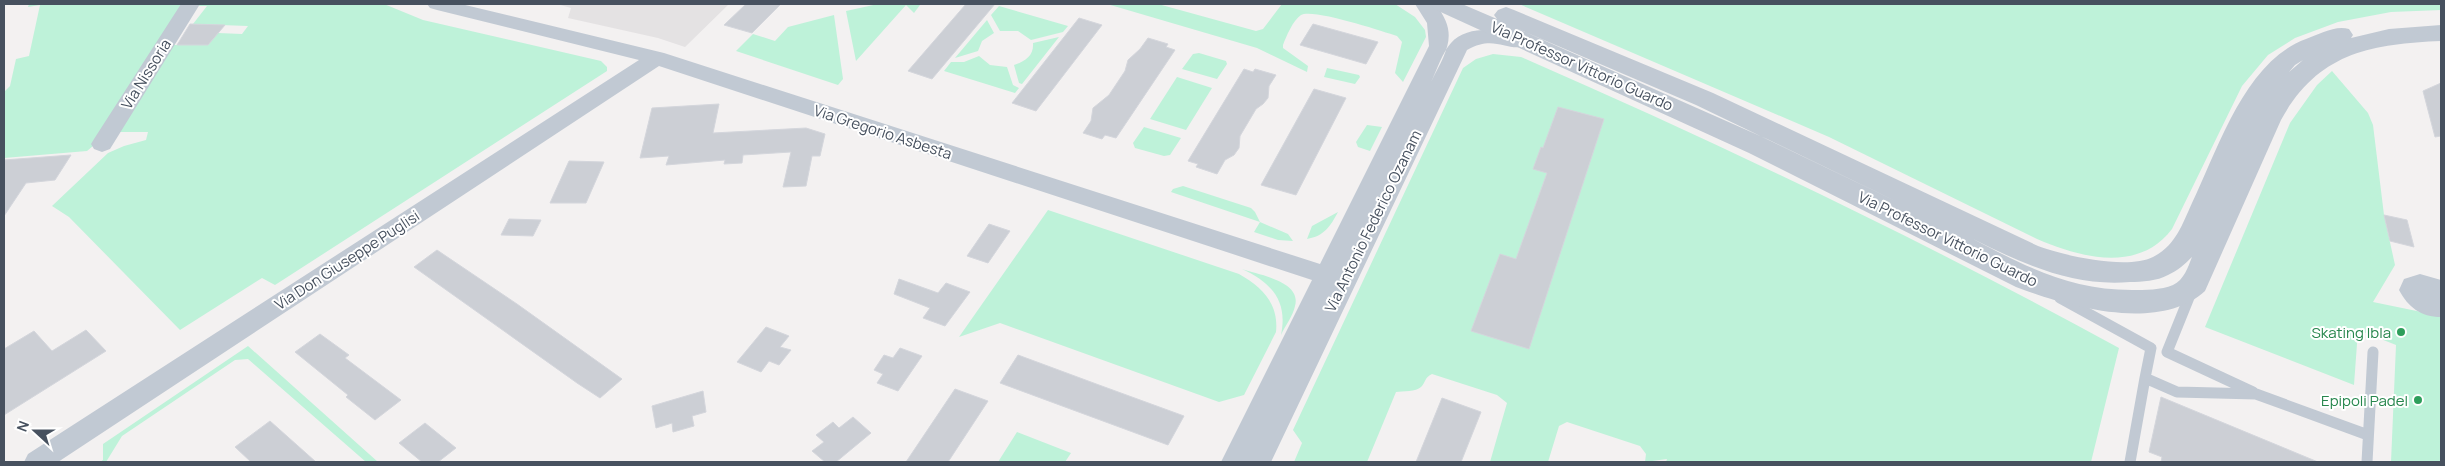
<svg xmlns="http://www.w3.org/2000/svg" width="2445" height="466" font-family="Manrope,sans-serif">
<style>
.education{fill:#e4e2e3}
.green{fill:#bef2d9}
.building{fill:#cccfd5;stroke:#d4d6dc}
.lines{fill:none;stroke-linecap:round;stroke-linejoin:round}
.service{stroke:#c1c9d3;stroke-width:11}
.minor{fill:#c1c9d3;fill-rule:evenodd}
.tertiary{fill:#c1c9d3;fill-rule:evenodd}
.leisure-dot{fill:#2e9e5b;stroke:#fff;stroke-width:2}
.labels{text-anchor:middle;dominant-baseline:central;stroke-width:4;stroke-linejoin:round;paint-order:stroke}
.street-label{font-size:15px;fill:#47515f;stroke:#fff}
.leisure-label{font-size:15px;fill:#27864d;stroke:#fff;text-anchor:end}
</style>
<rect width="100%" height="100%" fill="#f3f1f1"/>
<path class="education" d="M557,4H729L685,47L658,38L568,18L571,8Z"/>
<path class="green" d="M29,4H184L93,146L87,151L4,158V92L10,86L16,59L29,56L40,5L28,7Z
M196,4H384L423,20L601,61L607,67V71L275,285L262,278L180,330L69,217L52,206L108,153L124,146L146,140L148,132H118L169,45H208L218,33L242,34L248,26L193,24L207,6H195Z
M878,4L920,5L914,13L906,5L856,61L846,11Z
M1107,4H1158L1256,31L1263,29L1282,4H1395L1415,17L1425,30L1426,37L1403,82L1395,73L1402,42L1397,36C1382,31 1312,8 1301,15C1293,20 1286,37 1283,45V48L1308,66L1307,72L1257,48Z
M1519,4H2441V10L2391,12L2338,22L2295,38L2268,55L2242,86L2172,229C2139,273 2081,258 2037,239L1829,137Z
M999,6L1068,26L1063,32L1031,40L1018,31H1000L991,15Z
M834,15L843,79L838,85L736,51L753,34L775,41L788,27Z
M987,20L994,33L982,41L978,51L955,58Z
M1059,37L1022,84L1019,83L1014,65C1025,61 1034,56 1033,43Z
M1199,53L1226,61L1227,64L1217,79L1182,69L1193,54Z
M1493,54L1521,57C1725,146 1924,241 2119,348L2091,462H1666L1667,459L1645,462L1646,454L1640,446L1567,422L1559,426L1548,462H1490L1507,403L1497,395L1432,374C1424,378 1426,382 1421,387C1416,392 1403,391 1396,392L1367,462H1294L1302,443L1293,430L1463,68L1476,59Z
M979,56L990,65L1007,67L1013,85L1019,88L1015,93L944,71L951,62H964Z
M1327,68L1359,75L1360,77L1355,84L1324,77Z
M2332,71L2368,113L2373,125L2384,215L2395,265L2373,302L2441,316V462H2391L2396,345L2358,330L2354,385L2205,327L2290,123L2317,85Z
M1177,77L1212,88L1186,130L1150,119Z
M1367,125L1382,127L1370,151L1358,147L1356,142Z
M1144,127L1181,138L1170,155L1164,156L1135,148L1133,143Z
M1183,186L1251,208L1255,212L1260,222L1288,234L1293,241L1278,240L1254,232L1260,222L1171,192L1173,189Z
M1048,210L1239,274C1262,287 1279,304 1276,332L1244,395L1219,402L1000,323L959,337Z
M1338,212C1330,227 1324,236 1307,239L1312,226Z
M1242,269C1259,275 1302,281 1295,306C1293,316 1285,326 1281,335C1288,301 1272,283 1242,269Z
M248,346L378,462H366L248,359L235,360L122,436L106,462H100L103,460V444Z
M1017,432L1071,453L1065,462H998Z"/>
<path class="building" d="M746,4H781L752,33L724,25Z
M966,4H995L932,79L908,71Z
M1079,18L1102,25L1036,111L1012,103Z
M190,24L225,25L208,45H177Z
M1313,24L1378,42L1366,64L1300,45Z
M1148,38L1168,44L1166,47L1175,50L1116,138L1105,135L1102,139L1083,133L1091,121L1093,108L1109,95L1125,71L1128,60L1140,49Z
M1244,69L1253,72L1255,69L1276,75L1269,86L1268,98L1263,104L1256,109L1240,136L1239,148L1234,155L1225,160L1217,174L1196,167L1198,164L1188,161Z
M2441,83V136L2435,137L2423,91Z
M1314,89L1346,98L1296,195L1261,185Z
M719,104L713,133L806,128L825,134L820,156H812L806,186L783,187L791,152L743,155L742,163L724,164L725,160L666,165L669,156L640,158L652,108Z
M1558,107L1604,119L1529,349L1471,331L1500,254L1516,259L1547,173L1533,169L1541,147L1543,148Z
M71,155L55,180L26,183L4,216V160Z
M569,161L604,162L586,203H550Z
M2384,215L2407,220L2414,247L2390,241Z
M509,219L541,220L533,236L501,235Z
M989,224L1010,231L988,263L967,256Z
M437,250L517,304L622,379L600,398L577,383L414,267Z
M899,279L938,293L946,283L970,292L945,326L923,318L930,308L894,294Z
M766,327L789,336L780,347L791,350L779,365L769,361L761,372L737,362Z
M86,330L106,351L4,415V349L34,331L52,351Z
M320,334L349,355L345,358L401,400L375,420L346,397L348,395L295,352Z
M900,348L922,356L898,391L877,383L883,374L874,370L884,355L893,358Z
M1018,355L1099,385L1184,416L1168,445L1000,383Z
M955,389L988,401L948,462H906Z
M703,391L706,412L692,416L694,426L673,432L672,423L656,428L652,406Z
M2161,397L2318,462H2161L2162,457L2149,452Z
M1442,398L1481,412L1461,462H1416Z
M853,417L871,433L836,462H825L812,451L824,442L816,435L833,422L839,428Z
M270,421L316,462H251L235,447Z
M425,423L456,448L438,462H422L399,443Z"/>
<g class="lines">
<path class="service" d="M2192,290L2167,352L2253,392
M2060,298L2151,348L2145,378
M2130,462L2145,378L2177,392L2256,394L2368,435
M2367,462L2373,352"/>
<path class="minor" d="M181,4H200L110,149L102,152L94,149L91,144L94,139Z
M427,4H461L664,53L1320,264L1429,46L1427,23L1415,4H1435C1460,34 1446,52 1431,82C1437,70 1442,53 1451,43C1468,23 1506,30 1527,36L1530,41L1527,46C1505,52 1495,34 1467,50L1271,462H1221L1312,280L659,66L58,462H24L28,454L639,60L437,10L430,8Z
M2420,274L2441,280V317C2421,317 2408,307 2399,290L2404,279Z"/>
<path class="tertiary" d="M1430,4H1462L1497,19L1494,15L1498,10L1506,7L1514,10L1713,93L2038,246C2065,256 2127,270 2153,257C2176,245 2182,225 2192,203C2218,149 2245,61 2306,39C2320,34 2335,25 2349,29L2353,35L2351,38L2389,29L2441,25V41C2370,44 2318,53 2281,120L2205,291C2159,333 2068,307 2016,287L1749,153L1434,9ZM1516,28L1696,105L1908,207L1767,139ZM2303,60L2289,72L2295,65ZM1973,239C2023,264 2073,287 2130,282C2142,282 2157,281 2168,275C2177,271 2185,264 2192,257C2188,267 2184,280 2173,285C2161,290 2145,290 2132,290C2070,290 2027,267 1973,239Z"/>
</g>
<g class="leisure-dot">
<circle cx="2401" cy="332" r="5"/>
<circle cx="2418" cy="400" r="5"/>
</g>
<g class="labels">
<g class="street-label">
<text transform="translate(1582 66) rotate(24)">Via Professor Vittorio Guardo</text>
<text transform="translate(146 74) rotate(-58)">Via Nissoria</text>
<text transform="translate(883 132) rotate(18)">Via Gregorio Asbesta</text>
<text transform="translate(1373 221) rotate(-64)">Via Antonio Federico Ozanam</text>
<text transform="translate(1948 239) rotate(26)">Via Professor Vittorio Guardo</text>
<text transform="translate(347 260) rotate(-33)">Via Don Giuseppe Puglisi</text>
</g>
<g class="leisure-label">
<text x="2391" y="332">Skating Ibla</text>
<text x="2408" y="400">Epipoli Padel</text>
</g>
</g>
<rect width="2445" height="466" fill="none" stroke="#47515f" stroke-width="10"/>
<g transform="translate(35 431) rotate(291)" stroke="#ffffff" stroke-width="4" paint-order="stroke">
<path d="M0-4L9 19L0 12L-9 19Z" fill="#47515f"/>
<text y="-8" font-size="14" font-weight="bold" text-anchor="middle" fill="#47515f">N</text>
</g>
</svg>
